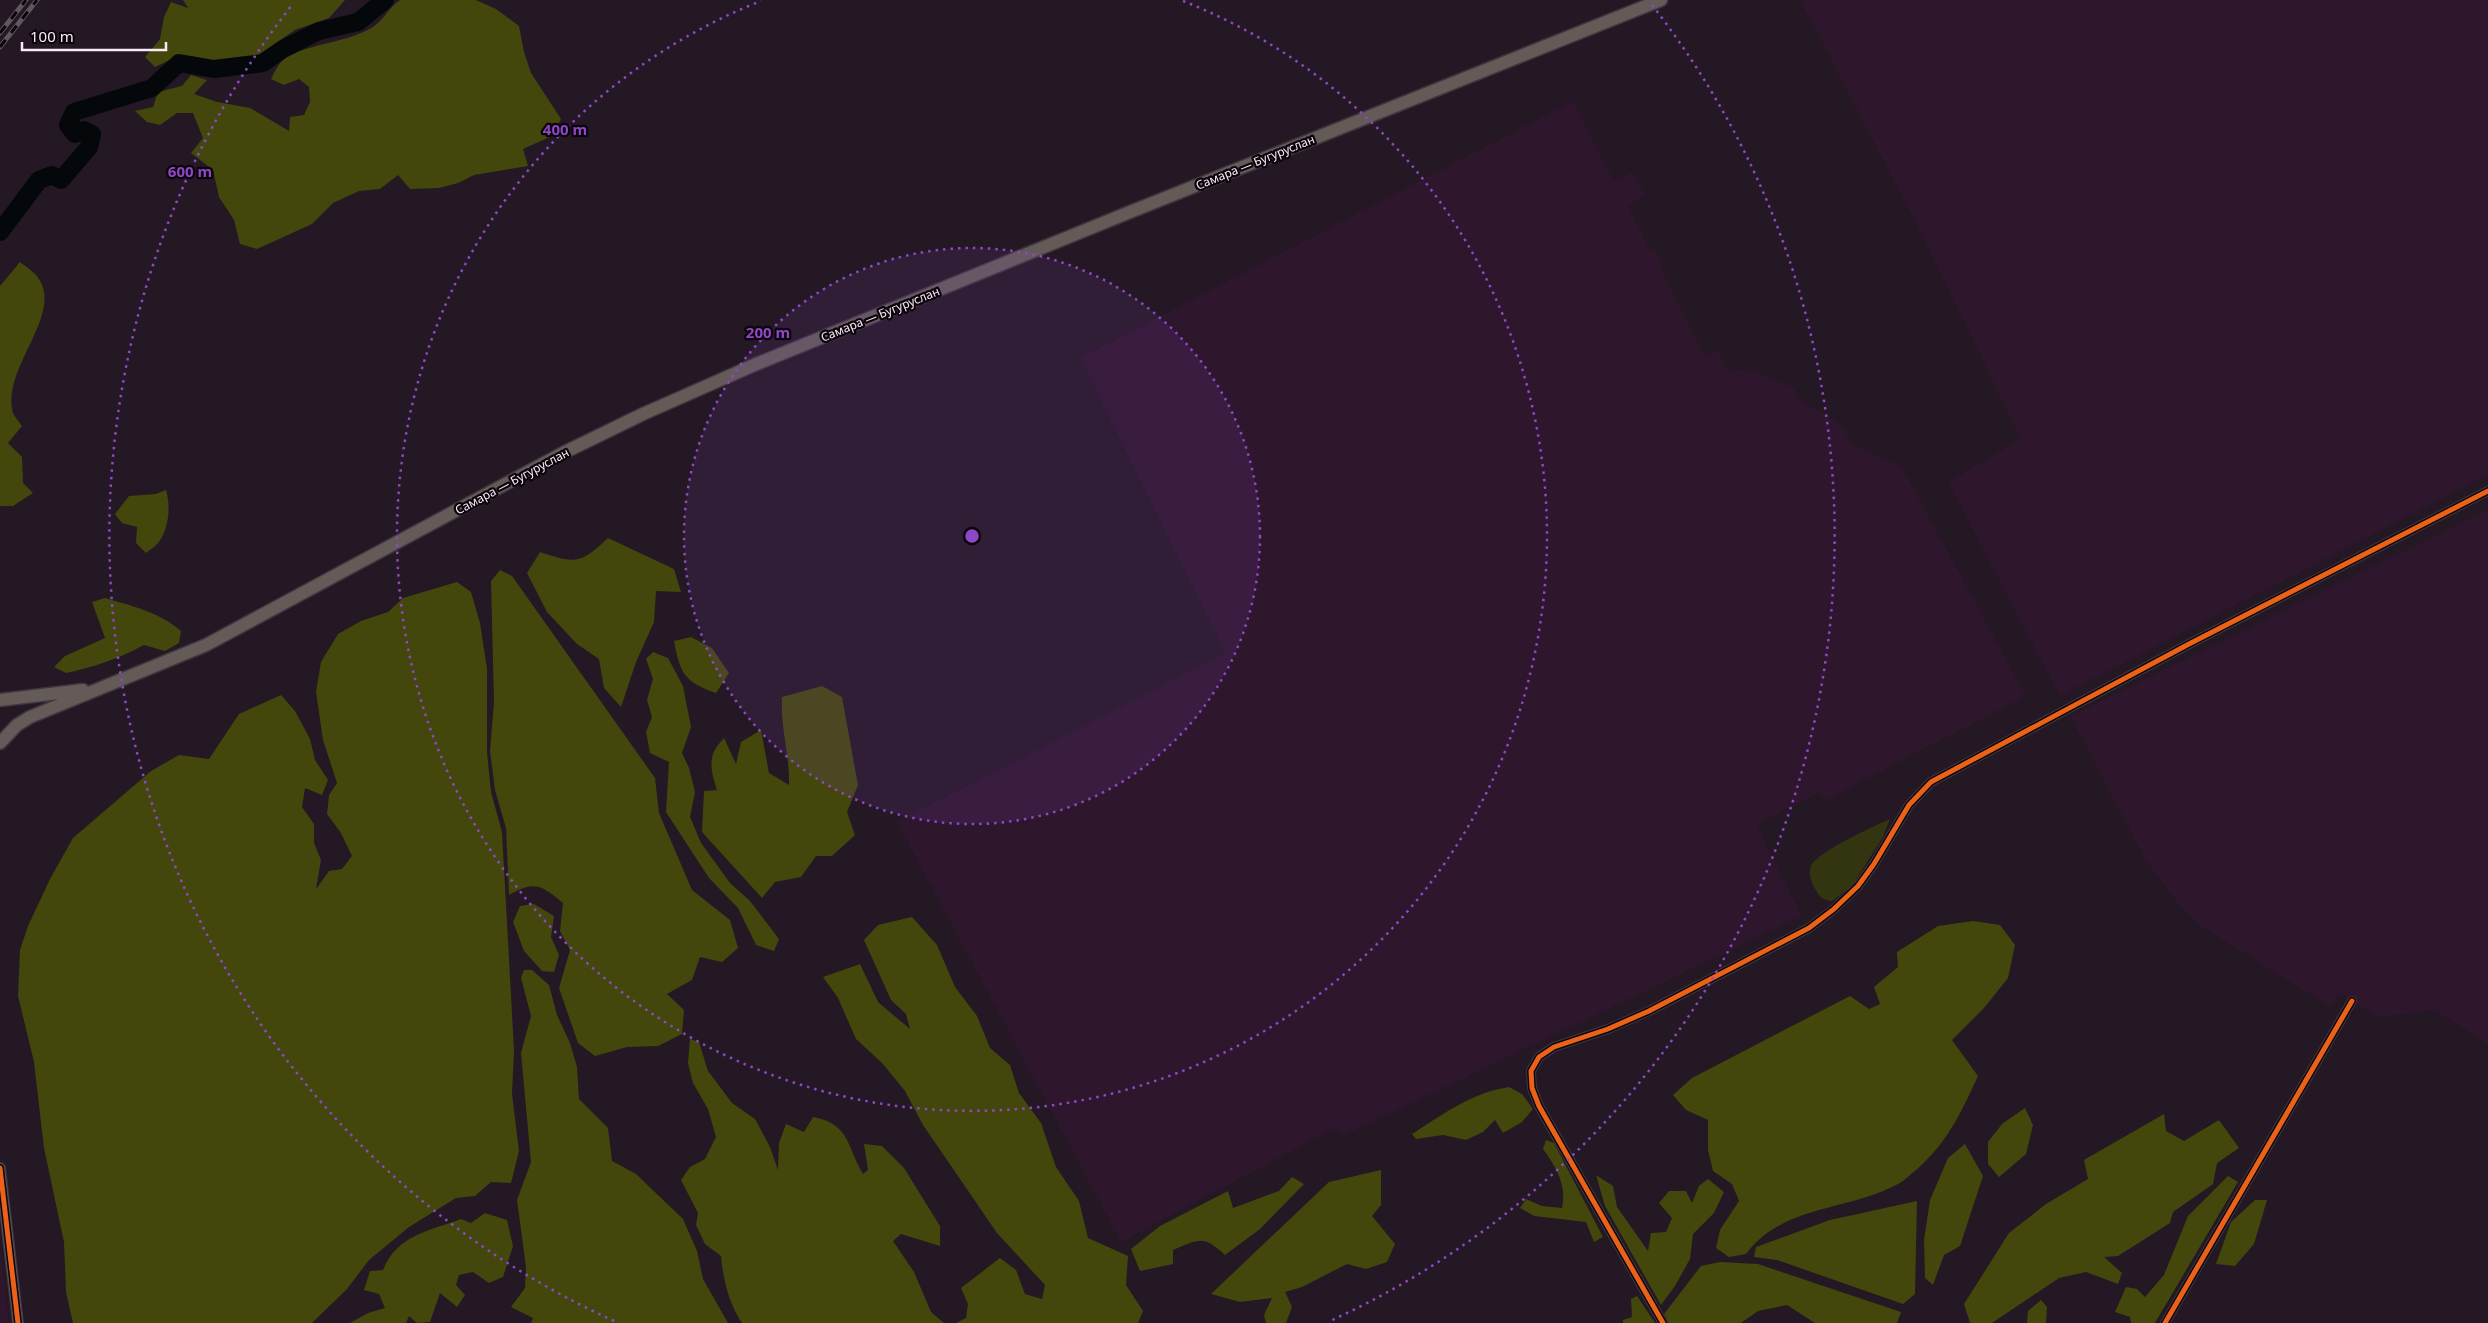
<svg xmlns="http://www.w3.org/2000/svg" width="2488" height="1323" font-family="'Noto Sans',sans-serif">
<style>
.built{fill:#2e162d}
.green{fill:#32350f}
.forest{fill:#43470c}
.lines{fill:none;stroke-linecap:round;stroke-linejoin:round}
.river{stroke:#04080a;stroke-width:18}
.minor-casing{stroke:#3f363e;stroke-width:10}
.tertiary-casing{stroke:#3f363e;stroke-width:12}
.primary-casing{stroke:#3f363e;stroke-width:15}
.minor{stroke:#594f58;stroke-width:8}
.tertiary{stroke:#594f58;stroke-width:10}
.primary{stroke:#645a58;stroke-width:12}
.rail-casing{stroke:#5f565e;stroke-width:5}
.rail{stroke:#0b040b;stroke-width:3;stroke-dasharray:9;stroke-linecap:butt}
.cycleway-casing{stroke:#0b040b;stroke-width:8}
.cycleway{stroke:#ea6118;stroke-width:5}
.ring{fill:none;stroke:#8e48c7;stroke-width:2.5;stroke-dasharray:2.5 5}
.labels{text-anchor:middle;dominant-baseline:central;stroke-width:4.5;stroke-linejoin:round;paint-order:stroke}
.street-label{font-size:12px;fill:#f9eaf7;stroke:#0b040b}
.centre{fill:#8e48c7;stroke:#0b040b;stroke-width:2.5}
.ring-label{font-size:15px;text-anchor:middle;font-weight:bold;fill:#8e48c7;stroke:#0b040b;stroke-width:4.5;stroke-linejoin:round;paint-order:stroke}
</style>
<rect width="100%" height="100%" fill="#231823"/>
<path class="built" d="M1800,0H2488V475L2060,696L1948,482L2021,439L1919,229Z
M1573,101L1614,181L1633,172L1645,195L1628,206L1650,250H1655L1663,265L1660,268L1705,356L1718,350L1729,372L1746,369L1793,387L1800,400L1841,424L1853,445L1902,467L2026,696L1826,800L1819,793L1758,823L1759,831L1802,916L1341,1137L1335,1128L1121,1242L897,822L1225,653L1080,358Z
M2488,509V1045L2435,1010L2377,1017L2339,993L2330,1007L2201,926L2177,902L2146,861L2070,716Z
M0,1247L4,1279L9,1323H0Z"/>
<path class="green" d="M1890,819L1883,837L1852,886L1832,901C1821,900 1818,895 1813,885C1811,879 1808,873 1811,866C1817,852 1874,826 1890,819Z"/>
<path class="forest" d="M183,0H345L329,18L295,30L258,55L239,60L215,62L191,56L174,58L155,67L145,57L160,39L164,17L171,2L188,8Z
M400,0H476L496,9L519,26L524,52L531,73L561,119L552,136L523,149L528,166L474,175L458,183L439,188L410,189L398,175L380,189L359,191L333,203L312,224L257,249L240,244L234,220L219,197L213,170L191,153L203,138L193,113H177L160,125L147,122L135,111L153,107L158,92L182,86L191,75L207,80L194,94L217,102L250,108L289,131L290,117L304,115L310,102L309,87L299,79L284,85L271,79C274,73 278,64 283,60C303,44 348,43 373,27C384,20 389,7 400,0Z
M20,262C25,266 31,270 35,274C69,311 0,367 13,413C15,417 19,422 22,426L8,443L22,457L23,483L33,493L13,506H0V286Z
M166,490C171,506 169,529 158,543C155,547 149,550 146,553L136,543L137,527L122,523L115,514L129,496L156,494Z
M608,538L674,569L681,592L656,591L654,622L636,662L621,707L604,688L599,659L577,644L547,612L527,573L540,552C576,564 580,564 608,538Z
M500,570L512,576L655,778L659,813L692,890L730,920L738,948L722,962L700,957L692,980L667,994L684,1010L682,1034L658,1046L627,1047L595,1056L578,1043L559,988L570,950L560,931L563,903C542,885 534,880 509,895L506,828L495,790L490,751L494,702L491,581Z
M457,582L471,592L480,623L487,669V752L491,792L502,832L514,1050L512,1094L519,1151L511,1183L491,1182L475,1196L456,1198L409,1227L369,1260L347,1289L312,1323H73L66,1292L64,1242L44,1148L34,1062L18,996L20,950L28,926L50,879L73,838L151,771L179,755L209,759L239,714L281,695L295,711L310,739L315,760L328,780L322,795L305,788L302,807L314,824V843L321,860L316,889L329,871L342,869L352,856L341,833L327,814L329,795L337,783L323,740L316,692L321,662L338,634L361,621L388,612L403,598Z
M105,598C132,606 159,612 181,631L179,643L165,651L144,645C118,659 94,667 66,673L54,667L65,656L105,638L92,602Z
M691,637L712,648L729,673L716,693C684,682 680,673 674,641Z
M653,652L668,658L683,686L691,727L682,753L689,768L695,792L690,817L701,843L730,883L750,901L779,939L774,951L756,945L738,908L709,878L666,812L669,762L650,753L646,732L652,717L647,700L653,679L646,659Z
M822,686L842,697L858,785L847,812L855,835L832,856H816L801,877L775,882L762,898L702,832L704,791L717,790C710,768 707,755 724,738L736,764L741,742L761,730L769,773L789,785C790,756 780,726 782,697Z
M534,904L554,916L551,937L559,955L554,972L542,971L524,951L513,922L520,906Z
M912,917L937,945L955,987L977,1016L990,1048L1010,1065L1019,1093L1041,1123L1056,1167L1079,1201L1088,1238L1128,1256L1126,1285L1143,1311L1138,1323H956L966,1318L968,1304L961,1288L1000,1258L1016,1270L1025,1294L1042,1299L1045,1285L997,1233L923,1125L905,1091L883,1064L856,1039L838,998L823,977L860,964L878,1002L910,1029L906,1014L891,1000L864,940L878,925Z
M1973,921L2000,925L2015,945L2008,978L1984,1008L1952,1040L1978,1076C1961,1113 1947,1143 1916,1170C1910,1174 1905,1181 1898,1184C1848,1211 1782,1205 1746,1254L1729,1257L1716,1248L1720,1230L1739,1201L1732,1184L1713,1171L1708,1150V1120L1686,1110L1673,1095L1692,1078L1850,996L1869,1009L1880,1004L1874,987L1898,967L1897,952L1938,926Z
M524,970H532L549,985L557,1015L570,1043L577,1067L579,1099L608,1128L612,1161L636,1174L683,1219L697,1251L703,1279L728,1323H531L533,1318L511,1307L525,1288L526,1267L517,1200L531,1162L521,1053L531,1016L521,978Z
M690,1039L699,1042L708,1071L732,1103L755,1119L770,1147L778,1170L779,1143L786,1124L804,1132L813,1117C850,1124 846,1145 863,1174L868,1170L864,1144L882,1146L904,1168L940,1226V1246L901,1234L893,1241L914,1272L931,1312L944,1323H742C729,1304 723,1279 721,1256L705,1244L696,1225L698,1213L681,1180L690,1167L705,1159L716,1137L708,1109L693,1083L688,1063Z
M1509,1087L1522,1094L1533,1109L1522,1122L1503,1133L1495,1120L1483,1132L1466,1140L1443,1135L1416,1139L1412,1134C1442,1115 1473,1092 1509,1087Z
M2025,1108L2033,1125L2026,1154L1999,1177L1988,1164V1142L2002,1124Z
M2164,1114L2166,1131L2184,1141L2219,1120L2239,1148L2217,1163L2213,1184L2173,1212L2170,1223L2118,1256L2104,1257L2122,1273L2118,1284L2086,1272L2059,1278L1992,1323H1970L1964,1304L2009,1233L2046,1204L2088,1179L2084,1160Z
M1546,1140L1554,1143L1603,1237L1594,1242L1586,1222L1534,1216L1520,1208L1526,1199L1542,1206L1562,1208C1567,1185 1556,1167 1543,1149Z
M1965,1144L1983,1176L1960,1246L1944,1255L1933,1285L1925,1278L1924,1240L1930,1200L1948,1158Z
M1381,1170V1205L1372,1216L1395,1244L1387,1262L1366,1269L1347,1264L1302,1287L1285,1292L1292,1307L1286,1323H1266L1264,1315L1272,1298L1240,1302L1211,1294L1329,1182Z
M1596,1175L1613,1186L1617,1207L1648,1251L1651,1233L1666,1232L1672,1218L1659,1203L1669,1191H1686L1692,1203L1699,1186L1708,1179L1724,1192L1714,1213L1693,1234L1690,1259L1675,1286L1661,1305L1605,1206Z
M2228,1176L2238,1182L2155,1323H2131L2130,1317L2115,1312L2126,1287L2137,1289L2145,1297L2164,1275L2188,1216Z
M1292,1177L1304,1184L1260,1229L1225,1255C1203,1235 1200,1239 1173,1250V1264L1140,1271L1131,1249L1160,1226L1228,1191L1233,1208L1279,1191Z
M2255,1200H2267L2254,1244L2235,1266L2216,1264L2231,1222Z
M1917,1201L1915,1294L1903,1304L1777,1260L1754,1257L1756,1247L1830,1220Z
M485,1213L507,1220L513,1246L503,1277L489,1283L473,1272L459,1275L456,1285L465,1295L457,1307L440,1293L430,1322L417,1323L409,1316L406,1323H350L368,1313L385,1308L379,1294L364,1290L370,1271L383,1270C397,1235 429,1231 461,1219L471,1223Z
M1720,1262L1758,1264L1901,1312L1897,1323H1815L1787,1305L1758,1311L1741,1323H1669L1664,1314L1701,1266Z
M1637,1296L1655,1323H1623V1320L1632,1317L1631,1299Z
M2041,1300L2047,1307L2046,1323H2027L2028,1311Z"/>
<g class="lines">
<path class="river" d="M0,232L39,180L52,175L61,180L89,147L92,134L84,130L75,134L68,125L74,112L152,88L179,63L214,69L263,63L283,49L319,31L358,22L385,0"/>
<g class="minor-casing">
<path id="minor" d="M1663,1323L1539,1106L1532,1088L1531,1071L1539,1057L1554,1047L1608,1029L1649,1011L1809,928L1834,909L1858,886L1874,864L1909,805L1931,782L2189,644L2488,491
M2165,1323L2352,1001"/>
</g>
<g class="tertiary-casing">
<path id="tertiary" d="M0,1168L18,1323"/>
</g>
<g class="primary-casing">
<path id="primary" d="M0,700L83,690
M0,743L17,725L30,717L206,645L563,453L643,414L754,365L1130,212L1661,0"/>
</g>
<use href="#minor" class="minor"/>
<use href="#tertiary" class="tertiary"/>
<use href="#primary" class="primary"/>
<g class="rail-casing">
<path id="rail" d="M0,33L26,0
M0,47L37,0"/>
</g>
<use href="#rail" class="rail"/>
<g class="cycleway-casing">
<path id="cycleway" d="M0,1168L18,1323
M1663,1323L1539,1106L1532,1088L1531,1071L1539,1057L1554,1047L1608,1029L1649,1011L1809,928L1834,909L1858,886L1874,864L1909,805L1931,782L2189,644L2488,491
M2165,1323L2352,1001"/>
</g>
<use href="#cycleway" class="cycleway"/>
</g>
<circle cx="972" cy="536" r="288" fill="#8e48c7" fill-opacity=".12"/>
<g class="ring">
<circle cx="972" cy="536" r="288"/>
<path d="M1183 1A575 575 0 1 1 761 1"/>
<path d="M614 1321A863 863 0 0 1 292 5M1652 5A863 863 0 0 1 1330 1321"/>
</g>
<g class="labels">
<g class="street-label">
<text transform="translate(1255 162) rotate(-22)">Самара — Бугуруслан</text>
<text transform="translate(880 314) rotate(-22)">Самара — Бугуруслан</text>
<text transform="translate(512 481) rotate(-28)">Самара — Бугуруслан</text>
</g>
</g>
<circle cx="972" cy="536" r="8" class="centre"/>
<g class="ring-label">
<text x="565" y="135">400 m</text>
<text x="190" y="177">600 m</text>
<text x="768" y="338">200 m</text>
</g>
<path d="M22 42v8h144v-8" fill="none" stroke="#f9eaf7" stroke-width="2.5"/>
<text x="30" y="42" font-size="15" fill="#f9eaf7" stroke="#0b040b" stroke-width="4" paint-order="stroke">100 m</text>
</svg>
